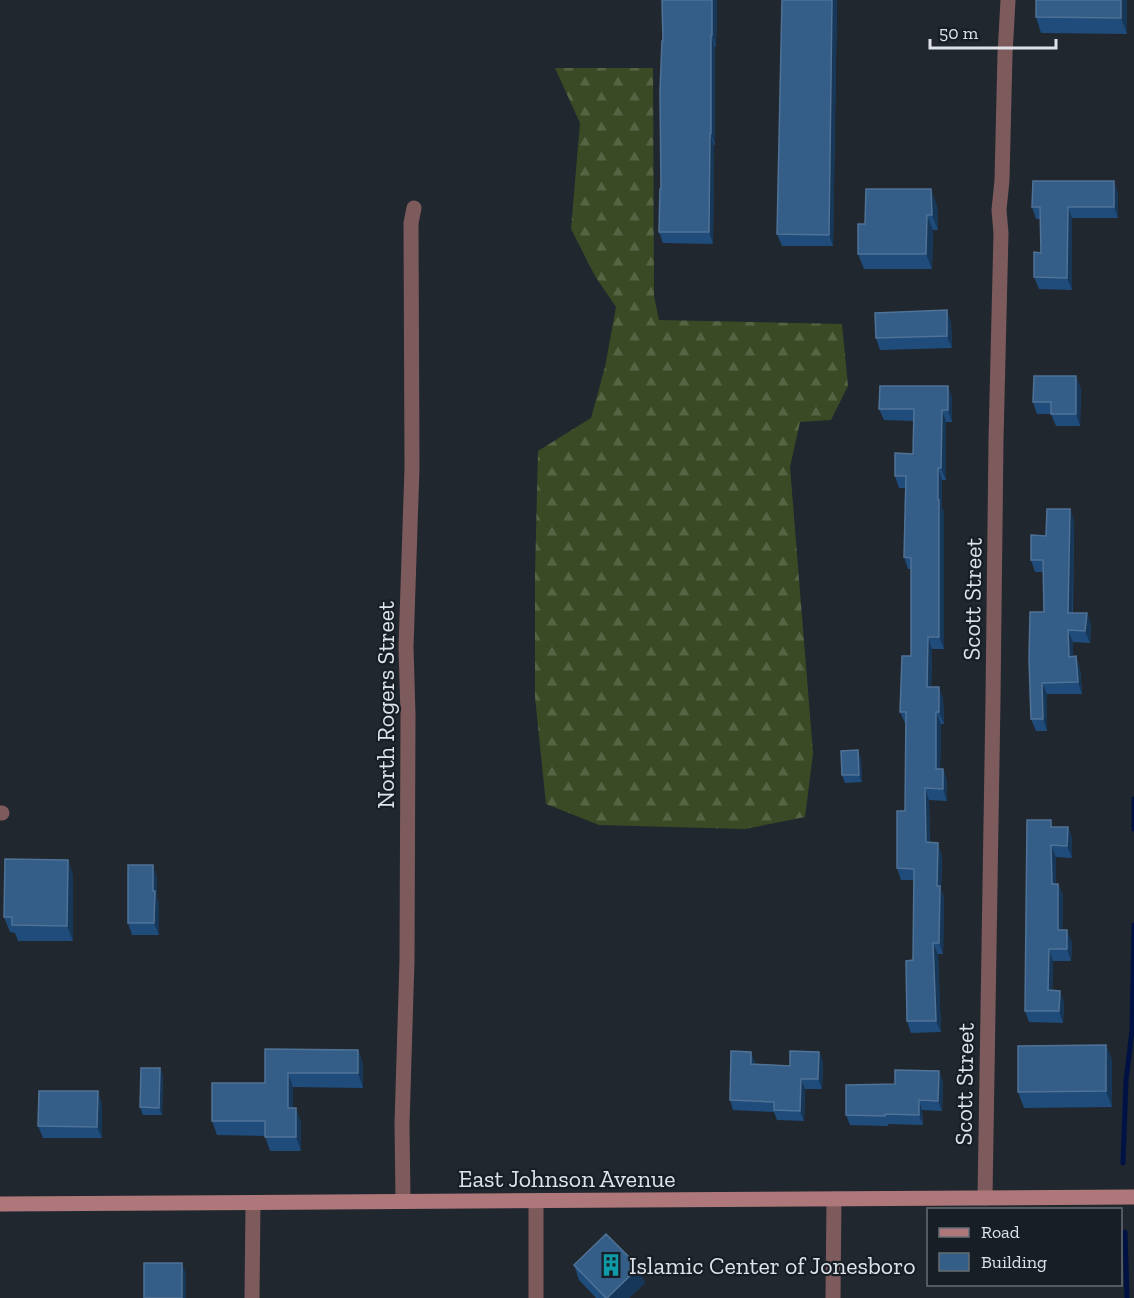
<svg xmlns="http://www.w3.org/2000/svg" width="1134" height="1298" font-family="'Zilla Slab',serif">
<style>
.forest{fill:url(#forest-firs)}
.lines{fill:none;stroke-linecap:round;stroke-linejoin:round}
.stream{stroke:#001244;stroke-width:5}
.street{stroke:#7d5b5c;stroke-width:15}
.secondary{stroke:#ae787a;stroke-width:15}
.wall{fill:#1f4c7b}
.shaded-wall{fill:#173758}
.building{fill:#345d87;stroke:#4f7296;stroke-width:1.5}
.labels{text-anchor:middle;dominant-baseline:central;stroke-width:4.5;stroke-linejoin:round;paint-order:stroke}
.street-label{font-size:24px;fill:#dfe3e9;stroke:#171e25}
.poi-label{font-size:24px;fill:#dfe3e9;stroke:#171e25;text-anchor:start}
</style>
<defs>
<pattern id="forest-firs" width="22" height="20" patternUnits="userSpaceOnUse" patternTransform="scale(1.5)"><rect width="22" height="20" fill="#3a4a24"/><path d="M5 1l3.5 6h-7zM16 11l3.5 6h-7z" fill="#566444"/></pattern>
</defs>
<rect width="100%" height="100%" fill="#21272f"/>
<path class="forest" d="M555,68H653L654,296L659,320L842,324L848,386L831,420L800,422L790,467L813,753L805,817L745,829L599,825L546,804L535,697V575L538,451L591,418L605,367L616,307L595,276L571,229L580,123Z"/>
<g class="lines">
<path class="stream" d="M1134,799V829
M1123,1163L1126,1081L1132,1030L1134,925
M1125,1232L1127,1298"/>
<path class="street" d="M0,813H2
M985,1198L993,699L996,440L1001,233L999,210L1002,180L1005,54L1008,0
M403,1201L402,1124L407,960L408,715L406,647L412,468L411,223L414,208
M536,1202V1298
M252,1298L253,1203
M833,1298L834,1199"/>
<path class="secondary" d="M0,1204L1134,1197"/>
</g>
<path class="wall" d="M662,0H717L716,47H715V145H714L713,244L663,243L659,232L661,189L663,41Z
M782,0H837L833,246H782L777,234Z
M1127,0V34L1041,33L1036,17Z
M1118,193V218H1072V290L1039,289L1034,277L1041,253V219H1036L1032,207Z
M937,205L938,230H933L932,269H864L858,254L865,224Z
M951,322L952,348L880,350L876,338Z
M948,386L952,397V422H946V480H942V508L944,512V649H932L931,687L943,698L944,724H941L940,769H943L947,781V801L929,800L930,843L942,855L941,890L944,897L943,954H938L941,1032L911,1033L907,1021L913,960L914,880H901L897,868L905,811L906,723H905L900,712L911,656V569H908L904,557L905,488H899L895,476L913,454L914,421L884,420L879,409Z
M1081,388L1080,426H1056L1051,414H1037L1033,402Z
M1074,520L1073,613L1091,624L1090,643L1073,642V657L1080,668L1082,694H1047V731H1036L1031,719L1044,612L1043,572H1035L1031,560L1046,536Z
M861,758L862,782L845,783L842,775Z
M1054,827H1068L1072,838V858L1056,857V884H1058L1063,895L1062,930L1072,942L1071,961H1053L1052,990L1064,1002L1063,1023L1029,1022L1025,1011Z
M68,860L73,876V941H18L15,933L10,932L4,917Z
M157,877V898L159,903V935H132L128,923Z
M1106,1045L1112,1060V1107L1024,1108L1018,1092Z
M265,1049L358,1050L363,1064V1088L293,1087V1108L301,1122V1151H270L265,1136L217,1135L212,1121L265,1083Z
M751,1052L755,1064L790,1066L819,1052L823,1062L822,1089H805L804,1121L777,1120L774,1112L733,1110L730,1100Z
M160,1068L163,1076L162,1115H143L140,1107Z
M943,1081L942,1111L922,1110L923,1125L888,1124V1126L850,1125L846,1115L895,1084Z
M102,1103V1138H43L38,1126Z
M574,1265L645,1283L629,1298H596L579,1280Z"/>
<path class="shaded-wall" d="M712,0H717L716,47L712,35Z
M832,0H837L833,246L829,235Z
M1121,0H1127V34L1121,18Z
M711,35L715,47V145L711,133Z
M710,133L714,145L713,244L709,232Z
M1114,181L1118,193V218L1114,207Z
M931,189L937,205L938,230L932,215Z
M1068,207L1072,218V290L1067,278Z
M927,215L933,230L932,269L926,254Z
M947,310L951,322L952,348L947,336Z
M1076,376L1081,388L1080,426L1076,414Z
M948,386L952,397V422L948,410Z
M942,410L946,422V480L941,468Z
M938,468L942,480V508L944,512V649L939,637Z
M1070,509L1074,520L1072,625L1068,613Z
M1087,613L1091,624L1090,643L1085,631Z
M1068,630L1073,642V668L1069,657Z
M928,637L932,649L931,699L927,687Z
M1076,656L1080,668L1082,694L1078,682Z
M1042,683L1047,694V731L1043,719Z
M939,687L943,698L944,724L939,712Z
M936,712L941,724L940,781L936,769Z
M858,750L861,758L862,782L859,775Z
M943,769L947,781V801L943,789Z
M925,788L929,800L930,854L926,842Z
M1068,827L1072,838V858L1067,846Z
M938,843L942,855L941,890L944,897L943,954L939,943L937,886Z
M1051,845L1056,857V895L1052,884Z
M68,860L73,876V941L67,926Z
M153,865L157,877V898L159,903V935L154,923L153,891Z
M1058,884L1063,895L1062,942L1058,930Z
M1067,930L1072,942L1071,961L1067,949Z
M933,943L938,954L941,1032L936,1021Z
M1049,949L1053,961L1052,1001L1048,990Z
M1060,991L1064,1002L1063,1023L1059,1011Z
M1106,1045L1112,1060V1107L1106,1091Z
M358,1050L363,1064V1088L358,1073Z
M751,1052L755,1062L754,1074L751,1064Z
M819,1052L823,1062L822,1089L818,1079Z
M160,1068L163,1076L162,1115L159,1108Z
M939,1071L943,1081L942,1111L938,1101Z
M288,1073L293,1087V1122L288,1108Z
M801,1079L805,1089L804,1121L800,1111Z
M98,1091L102,1103V1138L97,1127Z
M919,1100L922,1110L923,1125L919,1115Z
M296,1108L301,1122V1151L296,1137Z
M182,1263L186,1274V1298H182Z
M639,1267L645,1283L629,1298H607Z"/>
<path class="building" d="M662,0H712V35H711V133H710L709,232H659L660,189H661L660,91L662,41H663Z
M782,0H832L829,235L777,234Z
M1036,0H1121V18L1036,17Z
M1033,181H1114V207H1068L1067,278L1034,277V252L1041,253L1040,207H1032Z
M866,189H931L932,215H927L926,254H858V224H865Z
M947,310V336L876,338L875,313Z
M1034,376H1076V414H1051V402H1033Z
M880,386H948V410H942L941,468H938V500H939V637H928L927,687H939V712H936V769H943V789L925,788L926,842L938,843L937,886H940L939,943H933L936,1021H907L906,961L913,960L914,869L897,868V811H905L906,712H900L902,656H911V558L904,557L906,476H895V453L913,454L914,409H879Z
M1047,509H1070L1068,613H1087L1085,631L1068,630L1069,657L1076,656L1078,682L1042,683L1043,719H1031L1029,659L1030,612H1044L1043,560H1031V535L1046,536Z
M858,750L859,775H842L841,751Z
M1027,820H1051V827H1068L1067,846L1051,845L1052,884H1058V930H1067V949H1049L1048,990L1060,991L1059,1011H1025Z
M5,859L68,860L67,926L12,925V917H4Z
M128,865H153V891H155L154,923H128Z
M1106,1045V1091L1018,1092V1046Z
M265,1049L358,1050V1073H288V1108H296V1137H265V1121H212V1083H265Z
M731,1051L751,1052V1064L790,1066V1051L819,1052L818,1079H801L800,1111L774,1110V1102L730,1100Z
M141,1068H160L159,1108L140,1107Z
M895,1070L939,1071L938,1101L919,1100V1115L885,1114V1116L846,1115V1085L895,1084Z
M39,1091H98L97,1127L38,1126Z
M606,1234L639,1267L607,1298H606L574,1265Z
M144,1263H182V1298H144Z"/>
<defs>
<g id="building-bare" transform="scale(1.8)"><path d="M-4-6H4V6H1V3H-1V6H-4ZM-2.5-4.3h1.7v1.8h-1.7ZM.8-4.3h1.7v1.8H.8ZM-2.5-1h1.7V.8h-1.7ZM.8-1h1.7V.8H.8Z" fill="#0f9aa8" stroke="#171e25" stroke-width="2.5" paint-order="stroke"/></g>
</defs>
<g fill-rule="evenodd">
<use href="#building-bare" x="611" y="1265"/>
</g>
<g class="labels">
<g class="street-label">
<text transform="translate(972 599) rotate(-89)">Scott Street</text>
<text transform="translate(385 705) rotate(-90)">North Rogers Street</text>
<text transform="translate(964 1084) rotate(-89)">Scott Street</text>
<text x="567" y="1178">East Johnson Avenue</text>
</g>
<g class="poi-label">
<text x="629" y="1265">Islamic Center of Jonesboro</text>
</g>
</g>
<rect x="927" y="1208" width="195" height="78" fill="#171e25" stroke="#676d73" stroke-width="1.5"/>
<rect x="939" y="1228" width="30" height="9" fill="#ae787a" stroke="#676d73" stroke-width="1.5"/>
<text x="981" y="1238" font-size="18" fill="#dfe3e9">Road</text>
<rect x="939" y="1253" width="30" height="18" fill="#345d87" stroke="#676d73" stroke-width="1.5"/>
<text x="981" y="1268" font-size="18" fill="#dfe3e9">Building</text>
<path d="M930 39v9h126v-9" fill="none" stroke="#dfe3e9" stroke-width="3"/>
<text x="939" y="39" font-size="18" fill="#dfe3e9" stroke="#171e25" stroke-width="4.5" paint-order="stroke">50 m</text>
</svg>
